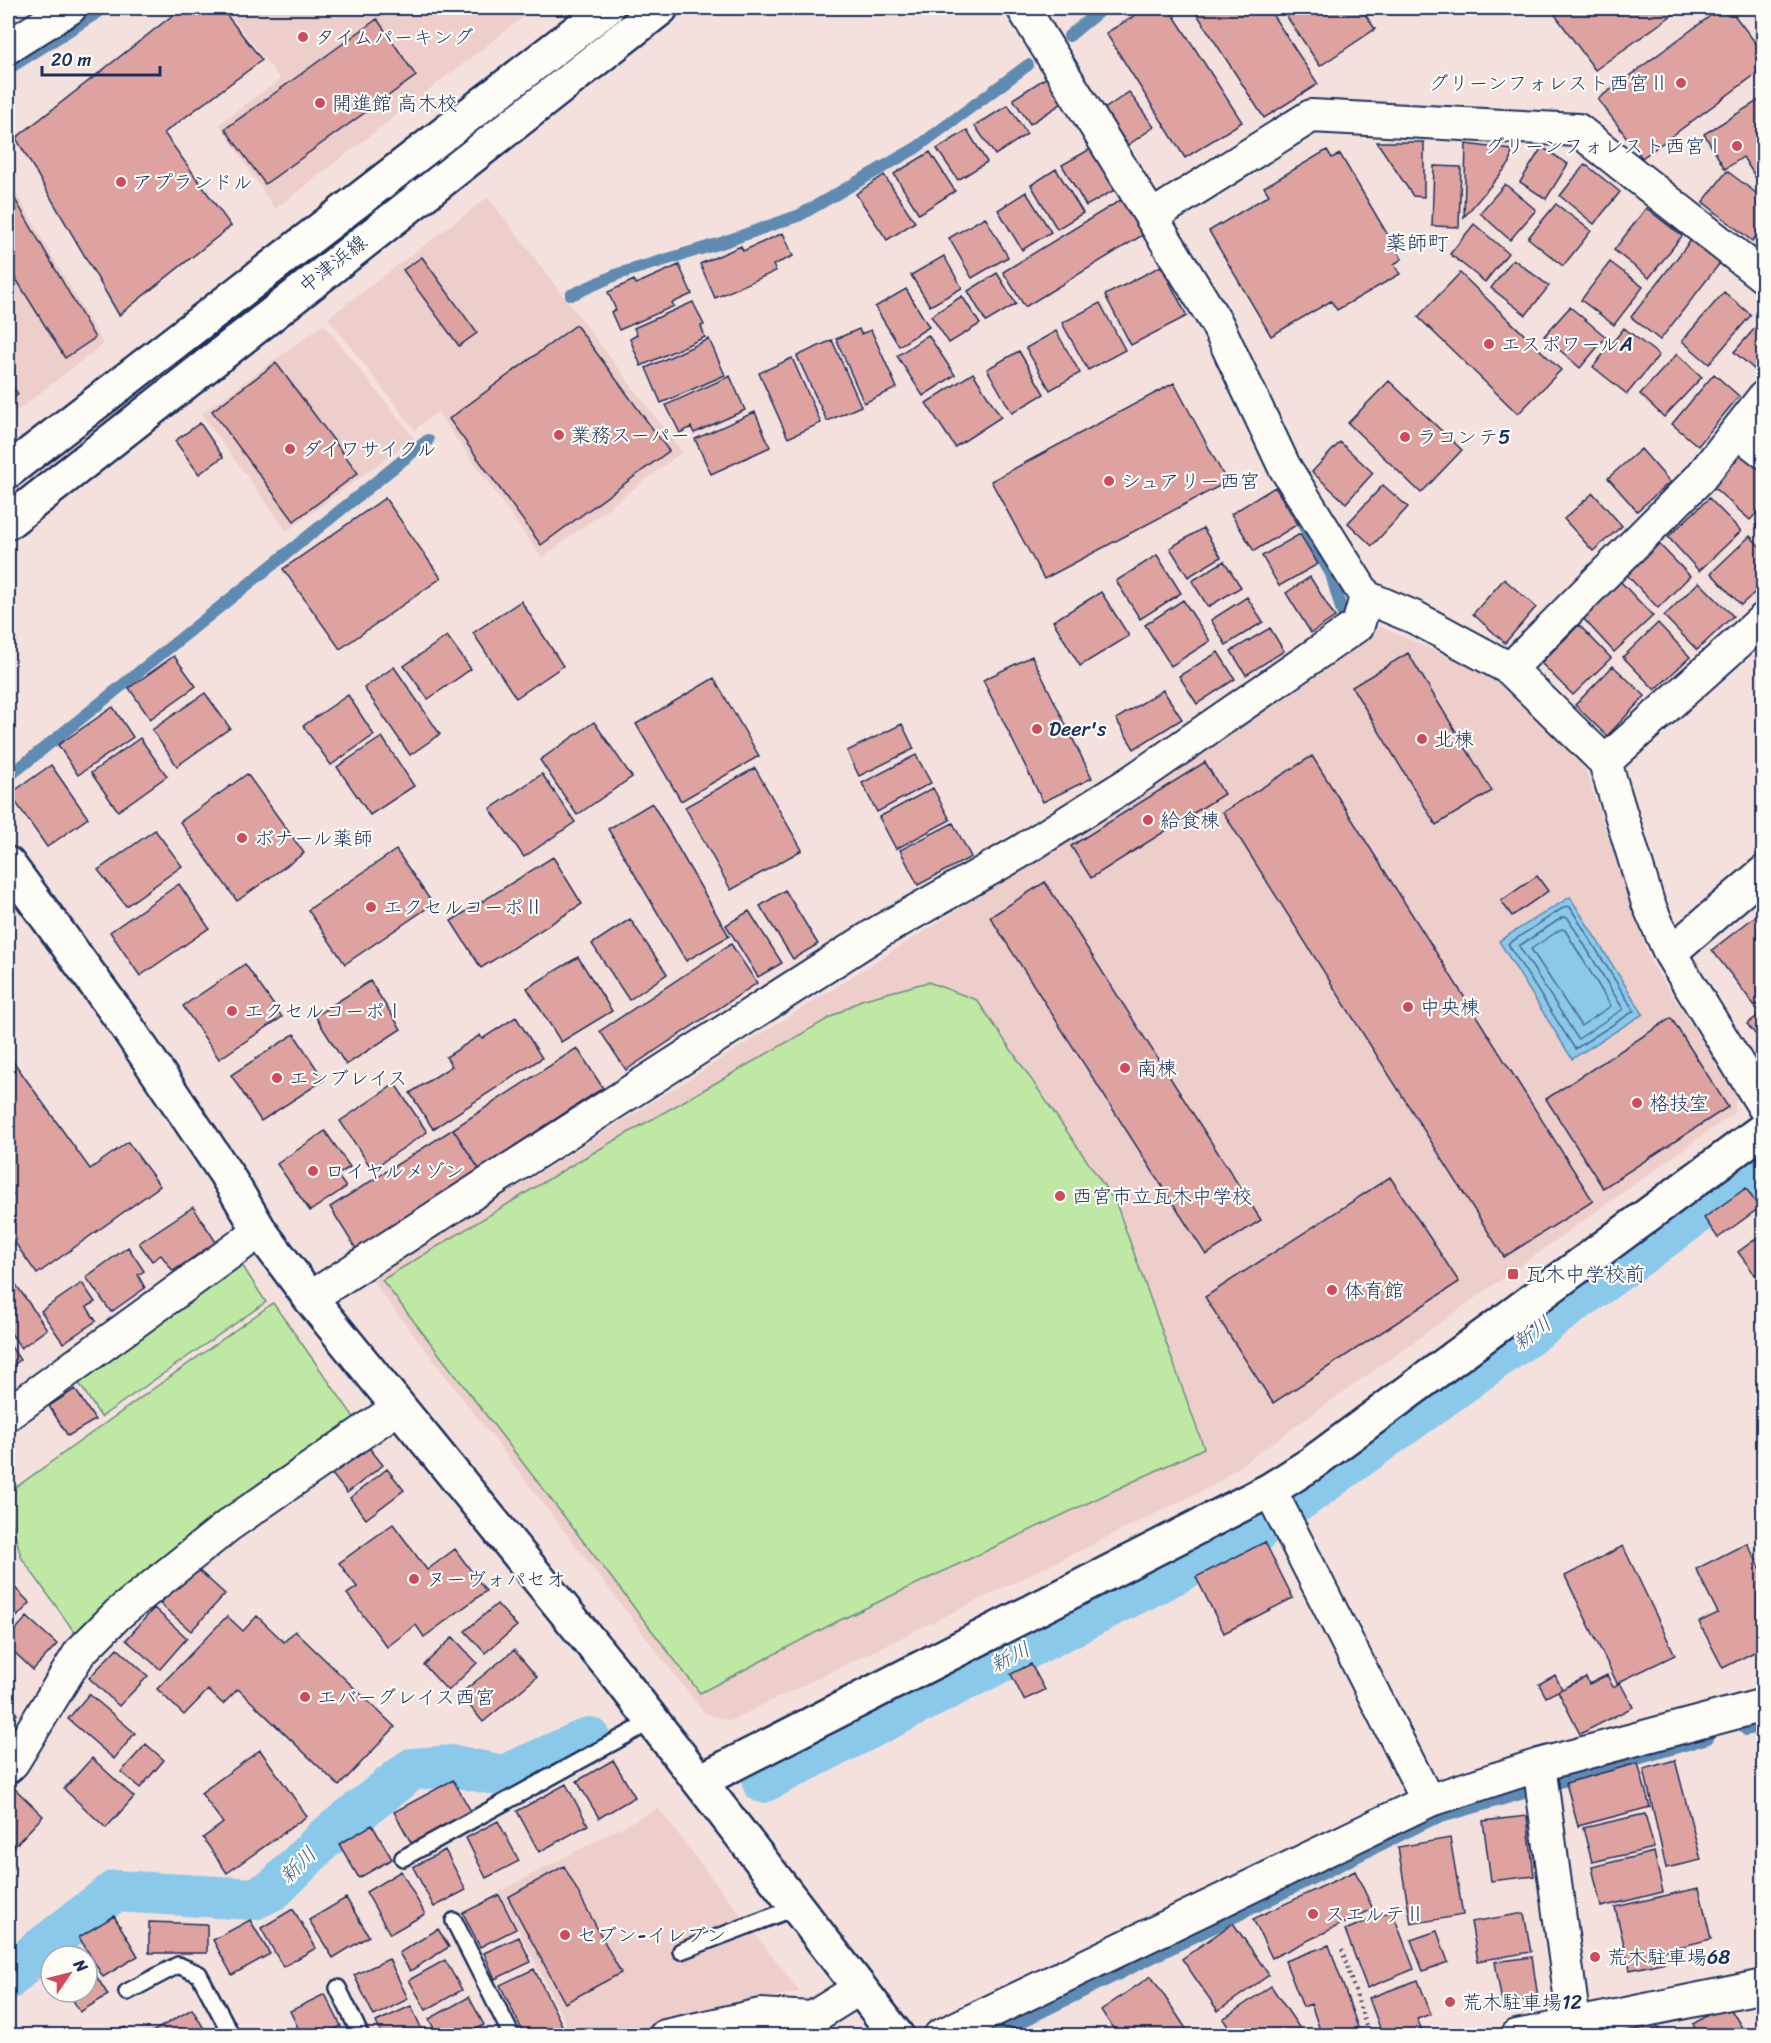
<svg xmlns="http://www.w3.org/2000/svg" width="1771" height="2043" font-family="Sriracha,'Klee One',sans-serif">
<style>
.built{fill:#edcecb}
.green{fill:#bee8a4;stroke:#6c8c81;stroke-width:1.5}
.water{fill:#8bc9eb;stroke:#5e8bb3;stroke-width:1.5}
.lines{fill:none;stroke-linecap:round;stroke-linejoin:round}
.shore{stroke:#486d96;stroke-width:1.5}
.stream{stroke:#5e8bb3;stroke-width:12}
.canal{stroke:#8bc9eb;stroke-width:42}
.building{fill:#dea3a1;stroke:#1b2f5e;stroke-width:1.5}
.lane-casing{stroke:#1b2f5e;stroke-width:20}
.street-casing{stroke:#1b2f5e;stroke-width:36}
.secondary-casing{stroke:#1b2f5e;stroke-width:38}
.path{stroke:#1b2f5e;stroke-width:4;stroke-dasharray:1.5 4.5;stroke-linecap:butt}
.lane{stroke:#fdfcf7;stroke-width:15}
.street{stroke:#fdfcf7;stroke-width:32}
.secondary{stroke:#fdfcf7;stroke-width:33}
.poi-dot{fill:#d1495b;stroke:#fdfcf7;stroke-width:2}
.labels{text-anchor:middle;dominant-baseline:central;stroke-width:4.5;stroke-linejoin:round;paint-order:stroke}
.poi-label{font-size:20px;fill:#1b2f5e;stroke:#fdfcf7;text-anchor:start}
.street-label{font-size:20px;fill:#1b2f5e;stroke:#fdfcf7}
.neighbourhood-label{font-size:21px;fill:#1b2f5e;stroke:#fdfcf7}
.water-label{font-size:21px;font-style:italic;fill:#3d5d88;stroke:#fdfcf7}
</style>
<rect width="100%" height="100%" fill="#f4e1dd"/>
<filter id="ink" filterUnits="userSpaceOnUse"><feTurbulence type="fractalNoise" baseFrequency=".0167" numOctaves="2"/><feDisplacementMap in="SourceGraphic" scale="12" xChannelSelector="R" yChannelSelector="G"/><feConvolveMatrix kernelMatrix="1 2 1 2 8 2 1 2 1" color-interpolation-filters="sRGB"/></filter>
<g filter="url(#ink)">
<path class="built" d="M225,8H535L275,209L219,124L280,79Z
M8,179L103,344L8,418Z
M488,197L682,452L542,558L437,412L415,430L328,318Z
M324,324L414,438L287,531L201,414Z
M1381,627L1501,680L1585,769L1650,961L1737,1095L1734,1113L1212,1486L730,1721L704,1713L371,1279L939,922L1293,689Z
M658,1808L800,1992L748,2001L626,2035H572L499,1892Z"/>
<path class="green" d="M928,982L977,1000L1116,1203L1204,1448L834,1623L700,1693L382,1280L577,1162L861,1000Z
M240,1262L266,1302L101,1417L77,1380Z
M273,1303L356,1420L75,1633L21,1557L8,1507V1493Z"/>
<path class="water" d="M1570,897L1643,1014L1572,1059L1499,941Z"/>
<g class="lines">
<path class="shore" d="M1566,906L1570,907L1634,1011L1575,1049L1508,944Z
M1563,917L1568,918L1623,1009L1578,1039L1519,946Z
M1561,929L1565,930L1611,1006L1581,1026L1531,949Z"/>
<path class="stream" d="M1069,36L1103,8
M8,69L105,8
M571,295L618,274L721,243L800,215L916,148L1028,65
M1302,523L1331,574L1343,615
M8,777L428,440
M1746,1730L1764,1726
M1550,1785L1708,1738
M993,2036L1431,1820L1531,1791"/>
<path class="canal" d="M1301,1499L1762,1167
M763,1782L1257,1532
M8,1979L34,1954L115,1891L254,1899L274,1889L324,1839L412,1769L454,1766L503,1776L589,1738"/>
</g>
<path class="building" d="M182,8H221L262,60L164,133L231,226L119,315L16,138Z
M1147,8H1169L1242,122L1185,158L1106,33Z
M1193,8H1268L1318,84L1264,118Z
M1281,8H1361L1375,29L1320,66Z
M1559,8H1682L1595,70L1553,12Z
M1721,8H1729L1764,54V68L1642,158L1598,99Z
M377,19L416,76L265,184L225,129Z
M1047,77L1064,102L1030,124L1013,99Z
M1129,92L1154,127L1128,145L1103,110Z
M1764,97V183L1758,181L1743,157L1725,169L1704,134Z
M1008,105L1027,134L995,155L975,126Z
M967,130L987,162L958,180L937,149Z
M1377,142H1424V197L1413,196Z
M1466,144L1512,150L1510,163L1464,217Z
M1094,147L1118,188L1086,206L1062,165Z
M1542,147L1568,164L1546,199L1520,182Z
M1327,150L1332,158L1340,154L1402,259L1394,264L1400,274L1337,310L1331,301L1271,336L1209,231L1269,195L1264,187Z
M930,152L955,191L919,214L894,174Z
M1585,164L1620,192L1594,224L1560,196Z
M1434,166L1461,167L1459,227L1432,226Z
M1056,169L1083,213L1057,229L1031,185Z
M1727,171L1764,199V227L1752,241L1703,202Z
M884,175L915,222L887,240L856,194Z
M1505,184L1536,210L1510,240L1480,213Z
M8,187L95,338L65,358L8,266V260L11,258L8,252Z
M1026,192L1051,232L1022,250L998,210Z
M1124,198L1146,233L1025,307L1003,272Z
M1556,204L1591,231L1563,266L1528,238Z
M1646,208L1682,236L1649,278L1614,250Z
M985,217L1008,257L972,278L949,238Z
M1474,224L1508,253L1485,282L1450,254Z
M783,233L793,256L773,265L776,271L715,298L700,264L741,246L743,251Z
M1691,240L1720,263L1660,340L1631,317Z
M944,256L962,288L930,306L911,275Z
M422,257L477,333L459,346L403,270Z
M1513,259L1549,286L1526,315L1491,288Z
M1610,262L1643,287L1614,325L1581,300Z
M679,265L692,294L672,303L674,306L619,330L611,312L616,310L608,292L634,280L636,284Z
M1161,266L1187,316L1131,345L1105,295Z
M997,273L1016,304L986,322L968,291Z
M1460,273L1561,370L1518,414L1418,317Z
M906,289L929,327L899,346L875,307Z
M1724,292L1751,315L1709,364L1682,341Z
M962,296L980,324L949,343L931,316Z
M693,302L704,325L701,326L705,337L641,366L630,339L637,335L634,328Z
M1100,303L1125,350L1088,370L1062,323Z
M1570,307L1606,337L1580,368L1544,336Z
M1764,318V372L1761,375L1734,352Z
M576,325L669,451L541,545L449,419Z
M1624,328L1659,355L1627,394L1593,367Z
M859,329L861,334L871,330L897,388L864,403L836,339Z
M1056,331L1080,373L1050,390L1026,348Z
M928,335L955,375L923,396L897,356Z
M709,339L725,375L661,403L646,368Z
M832,340L861,406L827,421L797,356Z
M1019,351L1044,394L1012,413L987,369Z
M1677,354L1702,377L1664,417L1640,394Z
M792,358L821,423L788,438L759,373Z
M276,363L358,473L294,521L212,411Z
M973,373L1001,417L955,447L926,403Z
M1714,374L1739,396L1698,446L1672,424Z
M730,376L745,410L694,433L691,427L680,433L666,405Z
M8,380L18,394L8,402Z
M1389,381L1462,450L1421,493L1348,423Z
M1174,383L1227,482L1044,579L991,481Z
M755,412L770,447L711,474L695,439Z
M200,423L223,457L199,474L175,441Z
M1340,442L1373,473L1346,503L1312,472Z
M1744,448L1764,466V505L1750,520L1711,485Z
M1641,449L1670,482L1637,511L1608,478Z
M1383,485L1408,507L1372,546L1348,523Z
M1275,487L1298,524L1254,551L1231,514Z
M1593,493L1622,526L1593,551L1564,519Z
M385,498L441,578L340,649L283,569Z
M1709,498L1741,531L1699,571L1668,537Z
M1764,517V533L1755,526Z
M1203,528L1221,557L1188,577L1170,548Z
M1300,534L1318,564L1279,586L1262,556Z
M1750,536L1764,551V584L1741,605L1711,573Z
M1659,544L1690,576L1658,608L1627,575Z
M1157,555L1181,593L1140,619L1116,581Z
M1224,561L1241,587L1208,607L1192,581Z
M1310,577L1335,617L1311,633L1286,593Z
M1504,579L1536,607L1505,643L1473,614Z
M1620,581L1653,616L1614,652L1582,617Z
M1699,582L1733,616L1697,650L1664,616Z
M1101,592L1129,636L1080,666L1053,621Z
M1247,597L1263,622L1226,645L1211,620Z
M1183,600L1210,641L1171,666L1145,625Z
M521,601L563,666L516,698L473,633Z
M1658,623L1690,657L1655,690L1623,657Z
M1579,625L1611,658L1573,695L1541,663Z
M1270,628L1284,651L1246,675L1231,651Z
M447,636L471,669L428,699L404,666Z
M1218,652L1235,679L1197,704L1179,676Z
M1408,653L1492,791L1436,825L1352,687Z
M174,656L196,686L150,719L129,688Z
M1032,656L1092,778L1043,802L983,680Z
M1613,666L1645,696L1607,736L1575,705Z
M394,667L440,734L410,755L364,688Z
M714,678L759,756L681,801L636,724Z
M1163,690L1182,719L1134,749L1116,719Z
M205,693L230,728L177,766L152,730Z
M348,695L374,735L331,765L303,726Z
M113,707L133,737L78,775L58,745Z
M594,722L632,777L577,815L540,760Z
M902,724L914,749L859,776L847,751Z
M382,737L414,786L370,815L337,767Z
M140,738L167,776L118,811L91,773Z
M916,755L931,783L877,812L862,783Z
M1312,756L1593,1201L1504,1257L1223,812Z
M1205,762L1224,794L1091,878L1071,846Z
M51,765L88,818L47,847L10,794Z
M755,768L802,850L731,890L685,807Z
M247,774L304,853L237,901L180,822Z
M542,774L575,822L524,857L490,809Z
M933,788L950,820L896,849L879,817Z
M652,803L729,936L686,961L608,829Z
M953,823L971,857L918,885L900,850Z
M155,830L182,866L126,906L98,870Z
M396,850L433,904L345,964L308,910Z
M553,857L582,904L481,968L451,921Z
M1537,876L1548,891L1512,916L1501,901Z
M1045,882L1261,1220L1206,1255L990,917Z
M179,884L209,928L140,976L110,932Z
M785,890L818,944L793,959L760,906Z
M749,911L782,963L758,977L726,925Z
M1757,915L1764,923V1000L1755,1006L1712,950Z
M630,919L667,974L629,1000L592,944Z
M731,944L757,983L626,1070L600,1031Z
M578,957L612,1011L561,1042L527,988Z
M245,964L282,1017L219,1059L183,1006Z
M370,981L401,1029L346,1065L315,1016Z
M1764,1011V1045L1747,1024Z
M516,1017L542,1058L433,1129L410,1093L452,1066L446,1057L480,1035L482,1039Z
M1671,1018L1728,1107L1603,1188L1546,1099Z
M294,1034L324,1080L261,1121L231,1075Z
M577,1048L603,1088L479,1169L453,1129Z
M8,1054L90,1169L128,1142L160,1186L37,1274L8,1233V1198L13,1194L8,1186Z
M395,1084L427,1132L372,1169L340,1121Z
M453,1129L479,1169L356,1249L330,1207Z
M325,1131L350,1167L337,1175L346,1187L310,1211L277,1164Z
M1390,1177L1459,1282L1273,1403L1205,1297Z
M1746,1188L1759,1208L1718,1238L1704,1218Z
M193,1207L216,1242L173,1271L161,1255L152,1261L139,1243Z
M1764,1233V1269L1755,1275L1738,1252Z
M128,1247L144,1271L138,1275L145,1288L111,1312L86,1277Z
M10,1276L47,1329L21,1348L8,1329V1278Z
M82,1283L95,1302L87,1307L96,1321L63,1343L41,1311Z
M8,1342L20,1360L8,1369Z
M75,1389L95,1420L68,1436L49,1406Z
M367,1445L383,1465L347,1493L331,1473Z
M387,1469L404,1490L366,1519L350,1498Z
M393,1524L427,1570L455,1549L486,1591L424,1637L416,1625L387,1647L347,1594L357,1587L339,1563Z
M1265,1542L1293,1598L1224,1633L1196,1577Z
M1747,1543L1764,1575V1647L1723,1668L1699,1622L1718,1613L1696,1569Z
M1623,1546L1675,1655L1617,1683L1565,1576Z
M194,1566L225,1594L191,1631L160,1604Z
M9,1582L30,1603L8,1626V1584Z
M497,1604L517,1626L485,1653L465,1631Z
M154,1608L187,1638L160,1669L126,1640Z
M227,1616L243,1631L257,1616L284,1642L295,1631L395,1727L339,1786L238,1689L223,1704L208,1690L184,1715L157,1689Z
M27,1617L57,1644L33,1670L8,1646V1638Z
M453,1637L477,1663L448,1691L424,1665Z
M117,1648L148,1676L119,1706L89,1678Z
M514,1650L537,1677L483,1722L460,1694Z
M1031,1664L1045,1690L1024,1700L1011,1674Z
M1555,1675L1562,1689L1546,1697L1539,1684Z
M1607,1675L1613,1687L1620,1683L1633,1707L1580,1734L1558,1691L1586,1677L1589,1684Z
M89,1694L135,1733L114,1759L68,1719Z
M8,1705L17,1714L8,1725Z
M146,1744L164,1760L140,1788L121,1772Z
M260,1750L307,1816L227,1873L203,1838L223,1823L201,1793Z
M92,1758L134,1797L106,1828L64,1789Z
M613,1760L635,1797L599,1818L577,1781Z
M1675,1760L1701,1860L1666,1868L1644,1769Z
M1638,1763L1650,1807L1578,1826L1566,1783Z
M453,1780L472,1813L413,1846L394,1812Z
M566,1784L588,1825L539,1852L517,1811Z
M11,1785L43,1816L8,1853V1788Z
M1645,1814L1654,1848L1592,1862L1583,1828Z
M1527,1816L1534,1876L1491,1881L1483,1821Z
M498,1821L519,1861L486,1878L466,1838Z
M372,1825L392,1859L359,1878L339,1844Z
M1450,1838L1463,1915L1411,1924L1398,1847Z
M445,1850L466,1890L434,1907L413,1867Z
M1654,1852L1663,1892L1601,1907L1592,1867Z
M564,1866L621,1973L565,2003L508,1897Z
M401,1871L425,1914L390,1934L366,1892Z
M1355,1871L1373,1909L1272,1958L1253,1919Z
M1699,1888L1711,1939L1663,1951L1666,1962L1630,1970L1615,1907Z
M499,1895L516,1929L480,1947L463,1913Z
M346,1898L369,1936L333,1958L309,1920Z
M293,1909L316,1948L283,1967L261,1928Z
M1392,1911L1414,1969L1367,1988L1345,1930Z
M1524,1913L1531,1952L1478,1961L1471,1922Z
M114,1916L138,1956L103,1977L79,1937Z
M250,1920L270,1954L232,1975L213,1940Z
M149,1922L207,1924V1953H149Z
M1233,1923L1269,1975L1218,2011L1182,1959Z
M438,1929L449,1947L410,1971L399,1953Z
M1437,1931L1448,1962L1423,1971L1411,1940Z
M519,1937L531,1962L495,1979L484,1953Z
M1329,1945L1361,2036H1322L1311,2004L1303,2007L1285,1961Z
M79,1949L84,1956H68Z
M1532,1957L1538,1998L1502,2003L1495,1962Z
M389,1959L408,1999L374,2016L354,1975Z
M445,1960L462,1990L426,2010L409,1980Z
M87,1961L108,1995L80,2012L68,1992H87Z
M534,1969L565,2031L557,2036H525L500,1985Z
M1151,1976L1191,2036H1118L1101,2010Z
M1418,1980L1431,2014L1417,2019L1423,2032L1414,2036H1383L1369,1998Z
M1271,1986L1305,2036H1234L1223,2019Z
M325,1994L341,2026L321,2036H302L290,2011Z
M469,1997L484,2025L465,2036H438L429,2019Z
M1727,2003L1747,2036H1699L1693,2024Z
M411,2006L425,2036H382L376,2022Z
M192,2009L208,2035L145,2036Z
M1650,2015L1664,2036H1619Z
M125,2027L130,2036H111Z"/>
<g class="lines">
<g class="lane-casing">
<path id="lane" d="M403,1858L652,1721
M454,1921L512,2036
M681,1951L797,1907
M338,1988L361,2036
M127,1992L178,1965L199,1974L232,2036"/>
</g>
<g class="street-casing">
<path id="street" d="M1023,8L1217,324L1284,466L1366,597L1416,618L1510,669L1605,762L1648,903L1670,953L1764,1107
M8,47L70,8
M1151,217L1311,116L1578,130L1764,277
M1737,431L1764,452
M1510,669L1700,478L1764,397
M1605,762L1764,619
M1670,953L1764,872
M310,1298L879,932L1018,853L1131,782L1358,625L1366,597
M8,1414L260,1231
M1270,1490L1428,1801
M1539,1765L1574,2023
M8,1767L13,1762L80,1652L118,1614L229,1525L399,1407
M665,2036L760,2015L812,2018L860,1988
M940,2036L1428,1801L1539,1765L1764,1705
M1517,2036L1764,1986"/>
</g>
<g class="secondary-casing">
<path id="secondary" d="M8,471L607,8
M8,522L661,8
M8,864L123,1021L226,1174L260,1231L310,1298L617,1675L897,2036
M700,1781L1270,1490L1311,1464L1764,1129"/>
</g>
<path class="path" d="M1342,1950L1369,2036"/>
<use href="#lane" class="lane"/>
<use href="#street" class="street"/>
<use href="#secondary" class="secondary"/>
</g>
</g>
<g class="poi-dot">
<circle cx="303" cy="37" r="6"/>
<circle cx="1681" cy="83" r="6"/>
<circle cx="320" cy="103" r="6"/>
<circle cx="1737" cy="146" r="6"/>
<circle cx="121" cy="182" r="6"/>
<circle cx="1489" cy="344" r="6"/>
<circle cx="559" cy="435" r="6"/>
<circle cx="1405" cy="437" r="6"/>
<circle cx="290" cy="449" r="6"/>
<circle cx="1109" cy="481" r="6"/>
<circle cx="1037" cy="729" r="6"/>
<circle cx="1422" cy="739" r="6"/>
<circle cx="1148" cy="820" r="6"/>
<circle cx="242" cy="838" r="6"/>
<circle cx="371" cy="907" r="6"/>
<circle cx="1408" cy="1007" r="6"/>
<circle cx="232" cy="1011" r="6"/>
<circle cx="1125" cy="1068" r="6"/>
<circle cx="277" cy="1078" r="6"/>
<circle cx="1637" cy="1103" r="6"/>
<circle cx="313" cy="1171" r="6"/>
<circle cx="1060" cy="1196" r="6"/>
<rect x="1507" y="1268" width="12" height="12" rx="3"/>
<circle cx="1332" cy="1290" r="6"/>
<circle cx="414" cy="1579" r="6"/>
<circle cx="305" cy="1697" r="6"/>
<circle cx="1313" cy="1914" r="6"/>
<circle cx="565" cy="1935" r="6"/>
<circle cx="1595" cy="1957" r="6"/>
<circle cx="1450" cy="2002" r="6"/>
</g>
<g class="labels">
<g class="poi-label">
<text x="315" y="37">タイムパーキング</text>
<text x="1669" y="83" text-anchor="end">グリーンフォレスト西宮Ⅱ</text>
<text x="332" y="103">開進館 高木校</text>
<text x="1725" y="146" text-anchor="end">グリーンフォレスト西宮Ⅰ</text>
<text x="133" y="182">アプランドル</text>
<text x="1501" y="344">エスポワールA</text>
<text x="571" y="435">業務スーパー</text>
<text x="1417" y="437">ラコンテ5</text>
<text x="302" y="449">ダイワサイクル</text>
<text x="1121" y="481">シュアリー西宮</text>
<text x="1049" y="729">Deer's</text>
<text x="1434" y="739">北棟</text>
<text x="1160" y="820">給食棟</text>
<text x="254" y="838">ボナール薬師</text>
<text x="383" y="907">エクセルコーポⅡ</text>
<text x="1420" y="1007">中央棟</text>
<text x="244" y="1011">エクセルコーポⅠ</text>
<text x="1137" y="1068">南棟</text>
<text x="289" y="1078">エンブレイス</text>
<text x="1649" y="1103">格技室</text>
<text x="325" y="1171">ロイヤルメゾン</text>
<text x="1072" y="1196">西宮市立瓦木中学校</text>
<text x="1525" y="1274">瓦木中学校前</text>
<text x="1344" y="1290">体育館</text>
<text x="426" y="1579">ヌーヴォパセオ</text>
<text x="317" y="1697">エバーグレイス西宮</text>
<text x="1325" y="1914">スエルテⅡ</text>
<text x="577" y="1935">セブン-イレブン</text>
<text x="1607" y="1957">荒木駐車場68</text>
<text x="1462" y="2002">荒木駐車場12</text>
</g>
<g class="street-label">
<text transform="translate(333 264) rotate(-38)">中津浜線</text>
</g>
<g class="neighbourhood-label">
<text x="1417" y="243">薬師町</text>
</g>
<g class="water-label">
<text transform="translate(1532 1333) rotate(-36)">新川</text>
<text transform="translate(1010 1657) rotate(-27)">新川</text>
<text transform="translate(298 1865) rotate(-45)">新川</text>
</g>
</g>
<rect width="1771" height="2043" fill="none" stroke="#fdfcf7" stroke-width="30"/>
<rect x="15" y="15" width="1741" height="2013" fill="none" stroke="#1b2f5e" stroke-width="2" filter="url(#ink)"/>
<g transform="translate(69 1974) rotate(55)"><circle r="28" fill="#fdfcf7" stroke="#a3aaba" stroke-width="1.5"/>
<path d="M0-4.5L10 22L0 15L-10 22Z" fill="#d1495b"/>
<text y="-9" font-size="16" font-weight="bold" text-anchor="middle" fill="#1b2f5e">N</text>
</g>
<path d="M42 66v9h118v-9" fill="none" stroke="#1b2f5e" stroke-width="3"/>
<text x="51" y="66" font-size="18" fill="#1b2f5e" stroke="#fdfcf7" stroke-width="4.5" paint-order="stroke">20 m</text>
</svg>
